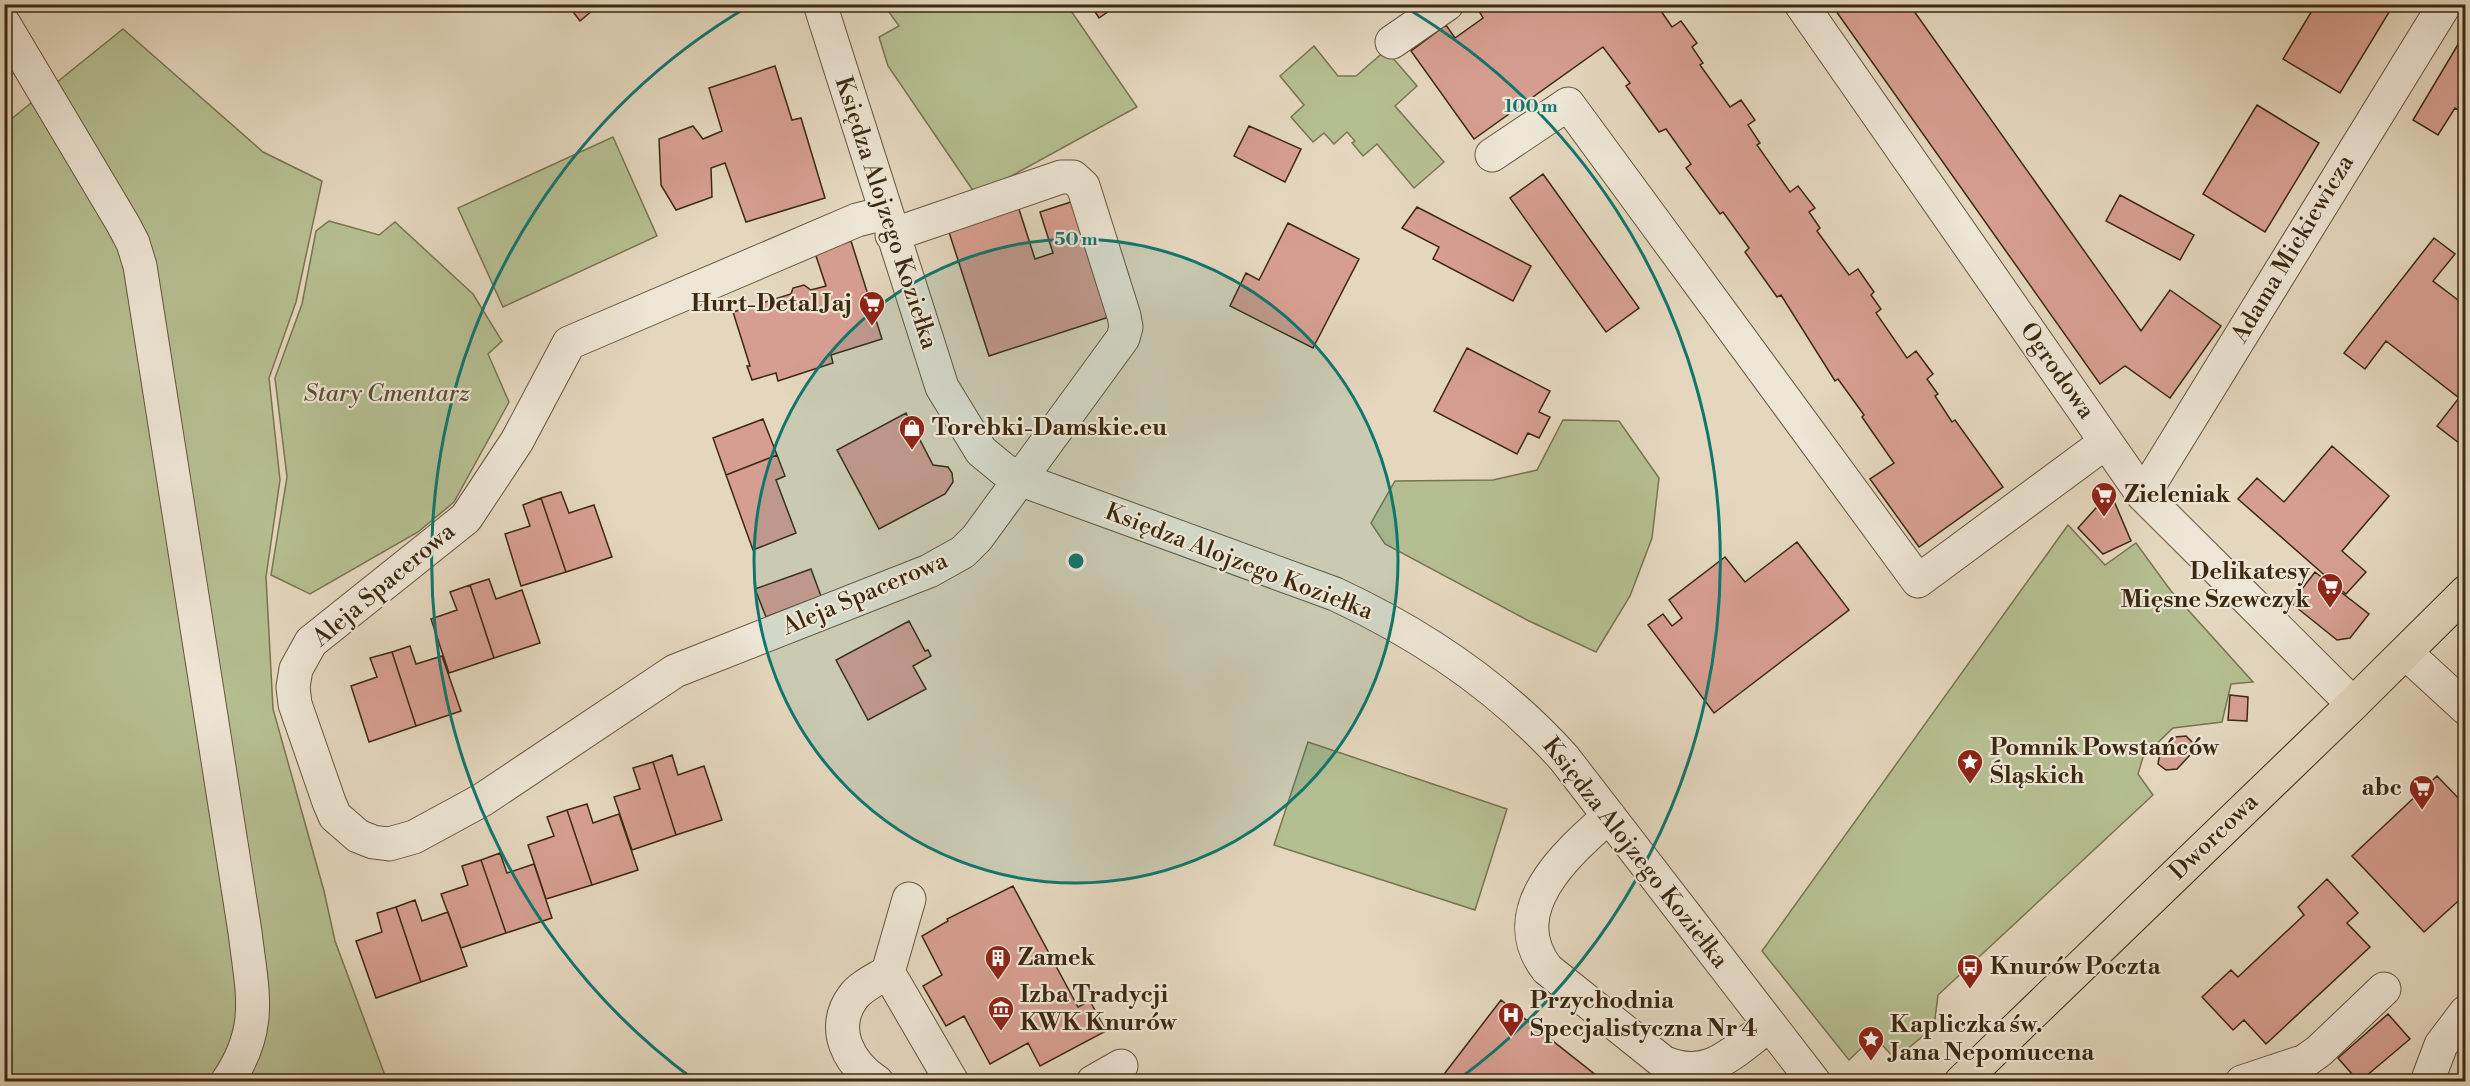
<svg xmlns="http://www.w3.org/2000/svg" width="2470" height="1086" font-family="'Libre Bodoni',serif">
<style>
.green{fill:#b5be91;stroke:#787450;stroke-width:1.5}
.building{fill:#d69e90;stroke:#3c2910;stroke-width:1.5}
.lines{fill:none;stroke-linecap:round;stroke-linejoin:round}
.minor-casing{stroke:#66543c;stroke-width:35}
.major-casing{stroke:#3c2910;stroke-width:35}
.minor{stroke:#ede5d5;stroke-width:33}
.major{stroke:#e4d7be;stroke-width:33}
.ring{fill:none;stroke:#0f766e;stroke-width:3}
.labels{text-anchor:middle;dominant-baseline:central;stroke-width:4.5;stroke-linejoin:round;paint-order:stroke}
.street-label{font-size:24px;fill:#3c2910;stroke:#ede5d5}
.poi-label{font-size:24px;font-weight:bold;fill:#3c2910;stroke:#ede5d5;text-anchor:start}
.park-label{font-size:24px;font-style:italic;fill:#5a4e30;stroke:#ede5d5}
.centre{fill:#0f766e;stroke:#ede5d5;stroke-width:3}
.ring-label{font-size:18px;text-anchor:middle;font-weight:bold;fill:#0f766e;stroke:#ede5d5;stroke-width:4.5;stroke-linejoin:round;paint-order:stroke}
</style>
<rect width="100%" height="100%" fill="#e4d7be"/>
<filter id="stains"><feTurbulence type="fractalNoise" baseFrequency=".00333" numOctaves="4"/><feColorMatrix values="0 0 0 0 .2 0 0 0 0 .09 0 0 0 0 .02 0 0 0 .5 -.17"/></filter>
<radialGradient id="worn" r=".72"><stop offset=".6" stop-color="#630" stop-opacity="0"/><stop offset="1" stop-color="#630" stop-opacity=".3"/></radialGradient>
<path class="green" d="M884,5H1067L1137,107L993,186L974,192L888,66L879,37L899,26Z
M123,29L263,152L322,181L296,302L269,378L280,480L266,577L273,709L324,891L335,941L387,1081L5,1082V124Z
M1314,46L1338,76H1356L1386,50L1417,86L1395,106L1444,162L1414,188L1377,144L1363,156L1352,143L1355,141L1347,132L1334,144L1324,133L1313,142L1291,117L1304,105L1280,76Z
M613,137L657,236L503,307L458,208Z
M329,221L379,235L395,222L473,294L502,341L488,354L509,402L454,502L418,532L310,594L271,575L287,477L275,378L302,304L316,231Z
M1563,420L1619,421L1659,478L1652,538L1630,596L1596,652L1529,621L1385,544L1371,523L1395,481L1493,480L1537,470Z
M2068,525L2105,565L2136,543L2171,591L2253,682L2231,684L2222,722L2173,728L2143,757L2138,774L2153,795L1938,995L1934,1027L1895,1059L1874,1036L1849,1060L1762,951Z
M1308,742L1507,809L1475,910L1274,845Z"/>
<path class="building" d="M567,4H600L580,21Z
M679,4H706L680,11Z
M1090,4H1119L1099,18Z
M1657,4L1659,7L1668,4L1661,11L1672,27L1681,21L1697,43L1692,47L1703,63L1700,65L1730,107L1741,100L1755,120L1748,125L1760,143L1757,145L1790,192L1798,186L1815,208L1809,212L1820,228L1817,231L1849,275L1858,269L1874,292L1871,295L1881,309L1876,313L1907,358L1916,351L1933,374L1927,379L1938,394L1935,396L1952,422L1955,420L2003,487L1919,547L1870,479L1894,463L1862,417L1864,415L1838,379L1835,381L1781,295L1777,297L1745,252L1749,248L1723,212L1720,214L1686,168L1691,164L1666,129L1659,132L1626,86L1630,83L1603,47L1474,139L1411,51L1446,25L1455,38L1483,18L1475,4Z
M1831,4H1909L2141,331L2170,290L2221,326L2170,398L2125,366L2100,384Z
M2316,4H2394L2340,93L2283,59Z
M2466,31V114L2455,108L2438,135L2413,120Z
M775,66L792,120L801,118L825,198L746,222L725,163L711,168L712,197L676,210L661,185L659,139L693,126L703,139L722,131L709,88Z
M2257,105L2319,143L2265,232L2203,194Z
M1249,126L1301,149L1285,182L1234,156Z
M1543,174L1639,308L1606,332L1510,198Z
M2120,195L2194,235L2180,260L2106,221Z
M1074,201L1112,316L989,356L947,226L1017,203L1035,259L1053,253L1040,212Z
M1417,207L1531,266L1513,301L1433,259L1439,247L1402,228Z
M1288,223L1359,259L1313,348L1230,306L1246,273L1259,280Z
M2434,238L2455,254L2433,281L2466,306V434L2459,443L2437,426L2459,398L2386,341L2365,369L2344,353Z
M851,241L882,339L831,355L833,363L778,381L776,373L752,380L747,366H750L733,312L791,294L793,288L804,285L811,290L826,286L815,253Z
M1467,348L1550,391L1539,412L1550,417L1539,438L1528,433L1517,454L1434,411Z
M906,413L933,465L948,467L952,473L953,482L945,494L879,529L837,450Z
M763,419L777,455L726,475L713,438Z
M2332,446L2389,496L2342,551L2366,572L2346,594L2238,499L2257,478L2284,502Z
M777,455L785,476L776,480L796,533L753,550L726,475Z
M561,492L569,513L594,505L612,557L566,572L541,498Z
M541,498L566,572L521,586L505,534L530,526L523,505Z
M2114,501L2131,541L2103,554L2078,528L2096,508Z
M1797,542L1849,610L1714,713L1648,625L1663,614L1672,626L1682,618L1669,600L1725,557L1745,582Z
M811,569L821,596L766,617L755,589Z
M2315,572L2369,614L2350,638L2337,640L2291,603Z
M489,579L496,599L522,590L540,643L494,658L470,585Z
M470,585L494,658L449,673L431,619L457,610L450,592Z
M909,621L925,651L928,650L931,656L913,666L926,689L868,720L836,660Z
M410,646L416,664L442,656L461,711L416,726L392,652Z
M392,652L416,726L369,742L351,686L377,677L370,658Z
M2230,695L2248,697L2247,721L2228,720Z
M2186,736L2193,743L2191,754L2177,769L2166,770L2158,764L2160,752L2175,737Z
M672,755L678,775L704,766L722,820L676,835L653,762Z
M653,762L676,835L632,850L614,797L640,789L633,768Z
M2437,776L2466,806V894L2424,932L2352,856Z
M587,804L593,823L619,814L638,870L592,885L567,810Z
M567,810L592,885L546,899L528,845L554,836L547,817Z
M500,853L507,873L534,864L552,918L506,933L481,860Z
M481,860L506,933L461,948L441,894L468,885L462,866Z
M2327,879L2358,913L2347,923L2370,947L2266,1044L2244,1020L2233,1030L2202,997L2231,970L2238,977L2304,915L2298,907Z
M1013,886L1078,1007L1090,1001L1106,1031L1040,1066L1028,1043L990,1064L964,1016L946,1026L923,986L942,975L922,936L948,921L947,919Z
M415,900L422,921L448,912L467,966L421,982L396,907Z
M396,907L421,982L376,998L356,941L382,932L377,913Z
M1501,1000L1597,1076L1593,1082H1438Z
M2388,1014L2410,1039L2359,1082L2338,1058Z"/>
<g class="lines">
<g class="minor-casing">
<path id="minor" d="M820,4L942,387L981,451L1004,470L1033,484L1335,594C1421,634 1501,688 1564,758L1814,1082
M1801,4L2143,495L2353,704
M4,24L123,224L133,243L140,266L245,932C252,992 264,1028 227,1082
M1392,42L1447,4
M1492,155L1568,104L1918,581L2106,442
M885,213L857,220L569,343L517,441L466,518L311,642L296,669L293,687L295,704L329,802L335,816L358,836L373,842L389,844L414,837L482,800L675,671L929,571L963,552L977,538L1123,338L1126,327L1124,316L1083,186L1073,177H1061L892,235
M2143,495L2445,4
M2406,653L2466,708
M1609,816C1567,853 1502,910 1547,969L1663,1062C1710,1083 1735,1049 1770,1025
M888,972L909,899
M877,1082C848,1063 830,1028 853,997C861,986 877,979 888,972L952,1082
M1093,1082L1121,1066
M2242,1082L2305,1061L2319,1051L2384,989
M2427,1082L2441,1045L2466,1012"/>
</g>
<g class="major-casing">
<path id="major" d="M1961,1082L2353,704L2466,592"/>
</g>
<use href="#minor" class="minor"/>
<use href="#major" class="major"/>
</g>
<circle cx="1076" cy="561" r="322" fill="#0f766e" fill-opacity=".12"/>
<g class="ring">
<circle cx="1076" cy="561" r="322"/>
<path d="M693 1079A644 644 0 0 1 749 6M1403 6A644 644 0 0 1 1459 1079"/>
</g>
<defs>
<g id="supermarket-pin" transform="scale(1.35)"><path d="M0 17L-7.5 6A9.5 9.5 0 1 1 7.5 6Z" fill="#8f2418" stroke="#ede5d5"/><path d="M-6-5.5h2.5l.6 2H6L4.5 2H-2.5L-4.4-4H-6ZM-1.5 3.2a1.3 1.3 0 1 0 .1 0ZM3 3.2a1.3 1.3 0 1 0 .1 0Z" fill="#fff"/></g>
<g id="shop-pin" transform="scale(1.35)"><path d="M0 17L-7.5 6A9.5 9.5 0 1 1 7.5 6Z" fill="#8f2418" stroke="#ede5d5"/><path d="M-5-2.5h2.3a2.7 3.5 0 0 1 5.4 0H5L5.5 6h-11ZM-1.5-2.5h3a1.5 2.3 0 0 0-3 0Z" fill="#fff"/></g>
<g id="sight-pin" transform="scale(1.35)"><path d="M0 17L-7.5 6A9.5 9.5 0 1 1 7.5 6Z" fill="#8f2418" stroke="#ede5d5"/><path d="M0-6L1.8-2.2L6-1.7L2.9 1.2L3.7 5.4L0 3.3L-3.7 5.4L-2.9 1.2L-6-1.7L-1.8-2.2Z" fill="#fff"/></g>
<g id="building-pin" transform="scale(1.35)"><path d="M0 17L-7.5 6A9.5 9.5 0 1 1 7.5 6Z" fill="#8f2418" stroke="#ede5d5"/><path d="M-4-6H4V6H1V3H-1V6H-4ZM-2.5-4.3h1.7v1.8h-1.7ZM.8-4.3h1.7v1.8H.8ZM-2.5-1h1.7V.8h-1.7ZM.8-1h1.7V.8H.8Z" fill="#fff"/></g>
<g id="bus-pin" transform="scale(1.35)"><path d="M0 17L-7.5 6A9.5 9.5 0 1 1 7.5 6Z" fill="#8f2418" stroke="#ede5d5"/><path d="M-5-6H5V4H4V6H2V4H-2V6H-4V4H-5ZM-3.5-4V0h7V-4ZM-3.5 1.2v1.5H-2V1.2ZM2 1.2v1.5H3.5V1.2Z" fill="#fff"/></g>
<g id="museum-pin" transform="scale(1.35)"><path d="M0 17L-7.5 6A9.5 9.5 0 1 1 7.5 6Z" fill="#8f2418" stroke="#ede5d5"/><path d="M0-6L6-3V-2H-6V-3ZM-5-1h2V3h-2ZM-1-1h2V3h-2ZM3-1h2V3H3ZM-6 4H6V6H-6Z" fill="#fff"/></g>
<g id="hospital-pin" transform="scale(1.35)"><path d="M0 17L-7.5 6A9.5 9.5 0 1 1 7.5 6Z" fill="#8f2418" stroke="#ede5d5"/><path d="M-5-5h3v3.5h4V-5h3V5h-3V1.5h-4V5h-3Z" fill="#fff"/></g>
</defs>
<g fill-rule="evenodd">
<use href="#supermarket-pin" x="872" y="304"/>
<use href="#shop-pin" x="912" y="428"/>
<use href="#supermarket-pin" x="2104" y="495"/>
<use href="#supermarket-pin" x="2330" y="586"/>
<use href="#sight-pin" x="1970" y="762"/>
<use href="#supermarket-pin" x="2422" y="788"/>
<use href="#building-pin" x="998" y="958"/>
<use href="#bus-pin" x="1970" y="967"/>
<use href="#museum-pin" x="1001" y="1009"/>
<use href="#hospital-pin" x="1511" y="1015"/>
<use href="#sight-pin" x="1871" y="1039"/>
</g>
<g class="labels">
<g class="street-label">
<text transform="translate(886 213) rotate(72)">Księdza Alojzego Koziełka</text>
<text transform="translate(2293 249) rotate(-59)">Adama Mickiewicza</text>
<text transform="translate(2057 371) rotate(55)">Ogrodowa</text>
<text transform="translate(1239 562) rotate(21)">Księdza Alojzego Koziełka</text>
<text transform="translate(384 585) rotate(-40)">Aleja Spacerowa</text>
<text transform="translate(865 594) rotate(-23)">Aleja Spacerowa</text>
<text transform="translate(2214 837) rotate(-44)">Dworcowa</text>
<text transform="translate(1635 853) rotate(52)">Księdza Alojzego Koziełka</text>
</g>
<g class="poi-label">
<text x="852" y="304" text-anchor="end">Hurt-Detal Jaj</text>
<text x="932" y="428">Torebki-Damskie.eu</text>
<text x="2124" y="495">Zieleniak</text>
<text x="2310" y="572" text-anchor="end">Delikatesy<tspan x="2310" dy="28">Mięsne Szewczyk</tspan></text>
<text x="1990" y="748">Pomnik Powstańców<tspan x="1990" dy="28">Śląskich</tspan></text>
<text x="2402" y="788" text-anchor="end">abc</text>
<text x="1018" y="958">Zamek</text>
<text x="1990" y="967">Knurów Poczta</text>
<text x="1020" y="995">Izba Tradycji<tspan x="1020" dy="28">KWK Knurów</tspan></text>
<text x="1530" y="1001">Przychodnia<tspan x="1530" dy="28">Specjalistyczna Nr 4</tspan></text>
<text x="1890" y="1025">Kapliczka św.<tspan x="1890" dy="28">Jana Nepomucena</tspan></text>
</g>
<g class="park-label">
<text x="387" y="394">Stary Cmentarz</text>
</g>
</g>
<circle cx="1076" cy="561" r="9" class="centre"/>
<g class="ring-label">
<text x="1531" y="112">100 m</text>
<text x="1076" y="245">50 m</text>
</g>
<rect width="2470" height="1086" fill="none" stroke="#e4d7be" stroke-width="24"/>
<rect x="6" y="6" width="2458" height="1074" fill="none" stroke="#3c2910" stroke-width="3"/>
<rect x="12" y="12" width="2446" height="1062" fill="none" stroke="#3c2910" stroke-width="1.5"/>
<rect width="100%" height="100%" filter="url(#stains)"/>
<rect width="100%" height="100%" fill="url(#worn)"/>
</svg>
